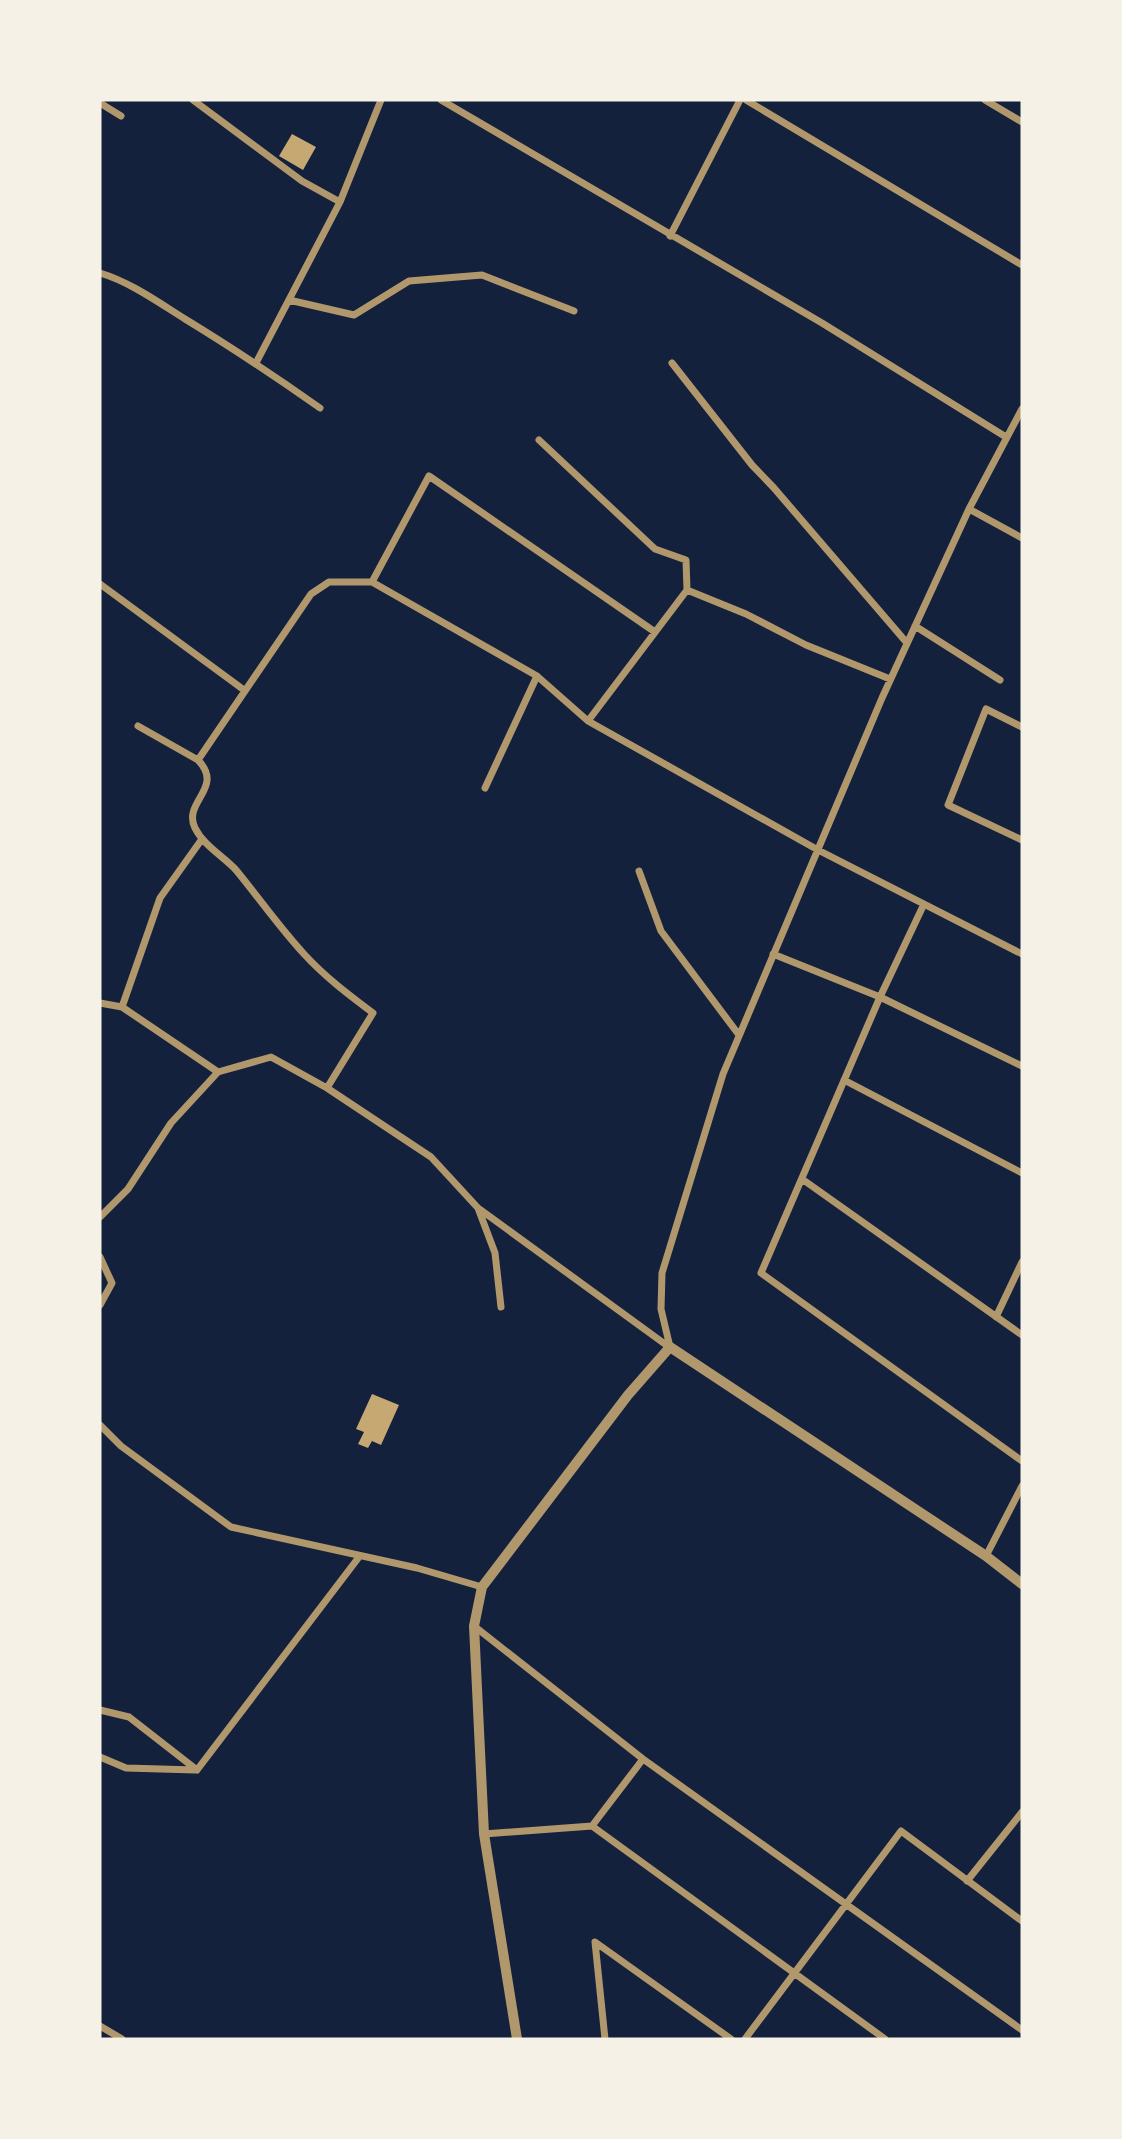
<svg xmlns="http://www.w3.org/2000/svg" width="1122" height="2139" font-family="Mulish,sans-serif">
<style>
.building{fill:#c6a872}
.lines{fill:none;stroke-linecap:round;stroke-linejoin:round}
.minor{stroke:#b1986c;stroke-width:7}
.tertiary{stroke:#b1986c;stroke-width:10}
</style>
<rect width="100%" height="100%" fill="#14213d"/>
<path class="building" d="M292,134L316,147L303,170L279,156Z
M372,1394L399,1405L381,1445L372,1441L368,1448L358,1444L364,1432L356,1429Z"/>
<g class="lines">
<path class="minor" d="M193,100L302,181L340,202
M441,100L822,323L1006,437
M746,100L1022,265
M985,100L1022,122
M100,103L121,116
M670,236L740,100
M100,273C130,282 158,302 185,319C231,347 276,377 320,408
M289,300L354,315L409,281L482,275L574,311
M256,363L340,202L381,100
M672,363L752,465L774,488L907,643
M539,440L655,549L686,560L687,590L746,614L806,645L890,679
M969,509L1022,538
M372,582L429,476L655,632
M100,584L244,690
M687,590L588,721L818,850L1022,954
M915,626L1000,680
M138,726L198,760C225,788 182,802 195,828C204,846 223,856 236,870C259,898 280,928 304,954C325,977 349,995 373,1013L327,1088L431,1157L478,1208L495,1253L501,1307
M1022,727L986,709L948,805L1022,840
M198,760L311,594L329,582H372L537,676L588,721
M485,788L537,676
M639,871L661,931L739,1035
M924,904L880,997L1022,1066
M773,954L880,997L761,1273L1022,1461
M100,1003L122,1007L160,898L202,839
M122,1007L218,1072
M844,1080L1022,1173
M802,1179L1022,1335
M478,1208L669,1347
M100,1217L128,1189L171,1123L218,1072L271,1057L327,1088
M100,1257L112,1283L100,1305
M996,1317L1022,1262
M670,1347L661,1309L662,1273L723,1074L882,698L969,509L1022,409
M100,1425L121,1446L231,1527L417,1568L482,1587
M986,1556L1022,1486
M474,1626L643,1759L1022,2030
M100,1710L129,1717L197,1770L359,1557
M100,1757L126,1768L195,1770
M592,1826L885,2039
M484,1834L592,1826L643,1759
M967,1881L1022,1812
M100,2026L122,2039
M605,2039L595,1942L731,2039
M745,2039L901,1831L1022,1921"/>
<path class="tertiary" d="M517,2039L484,1834L474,1626L482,1587L628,1395L670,1347L986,1556L1022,1584"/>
</g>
<rect width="1122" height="2139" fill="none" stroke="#f6f1e7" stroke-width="203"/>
</svg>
